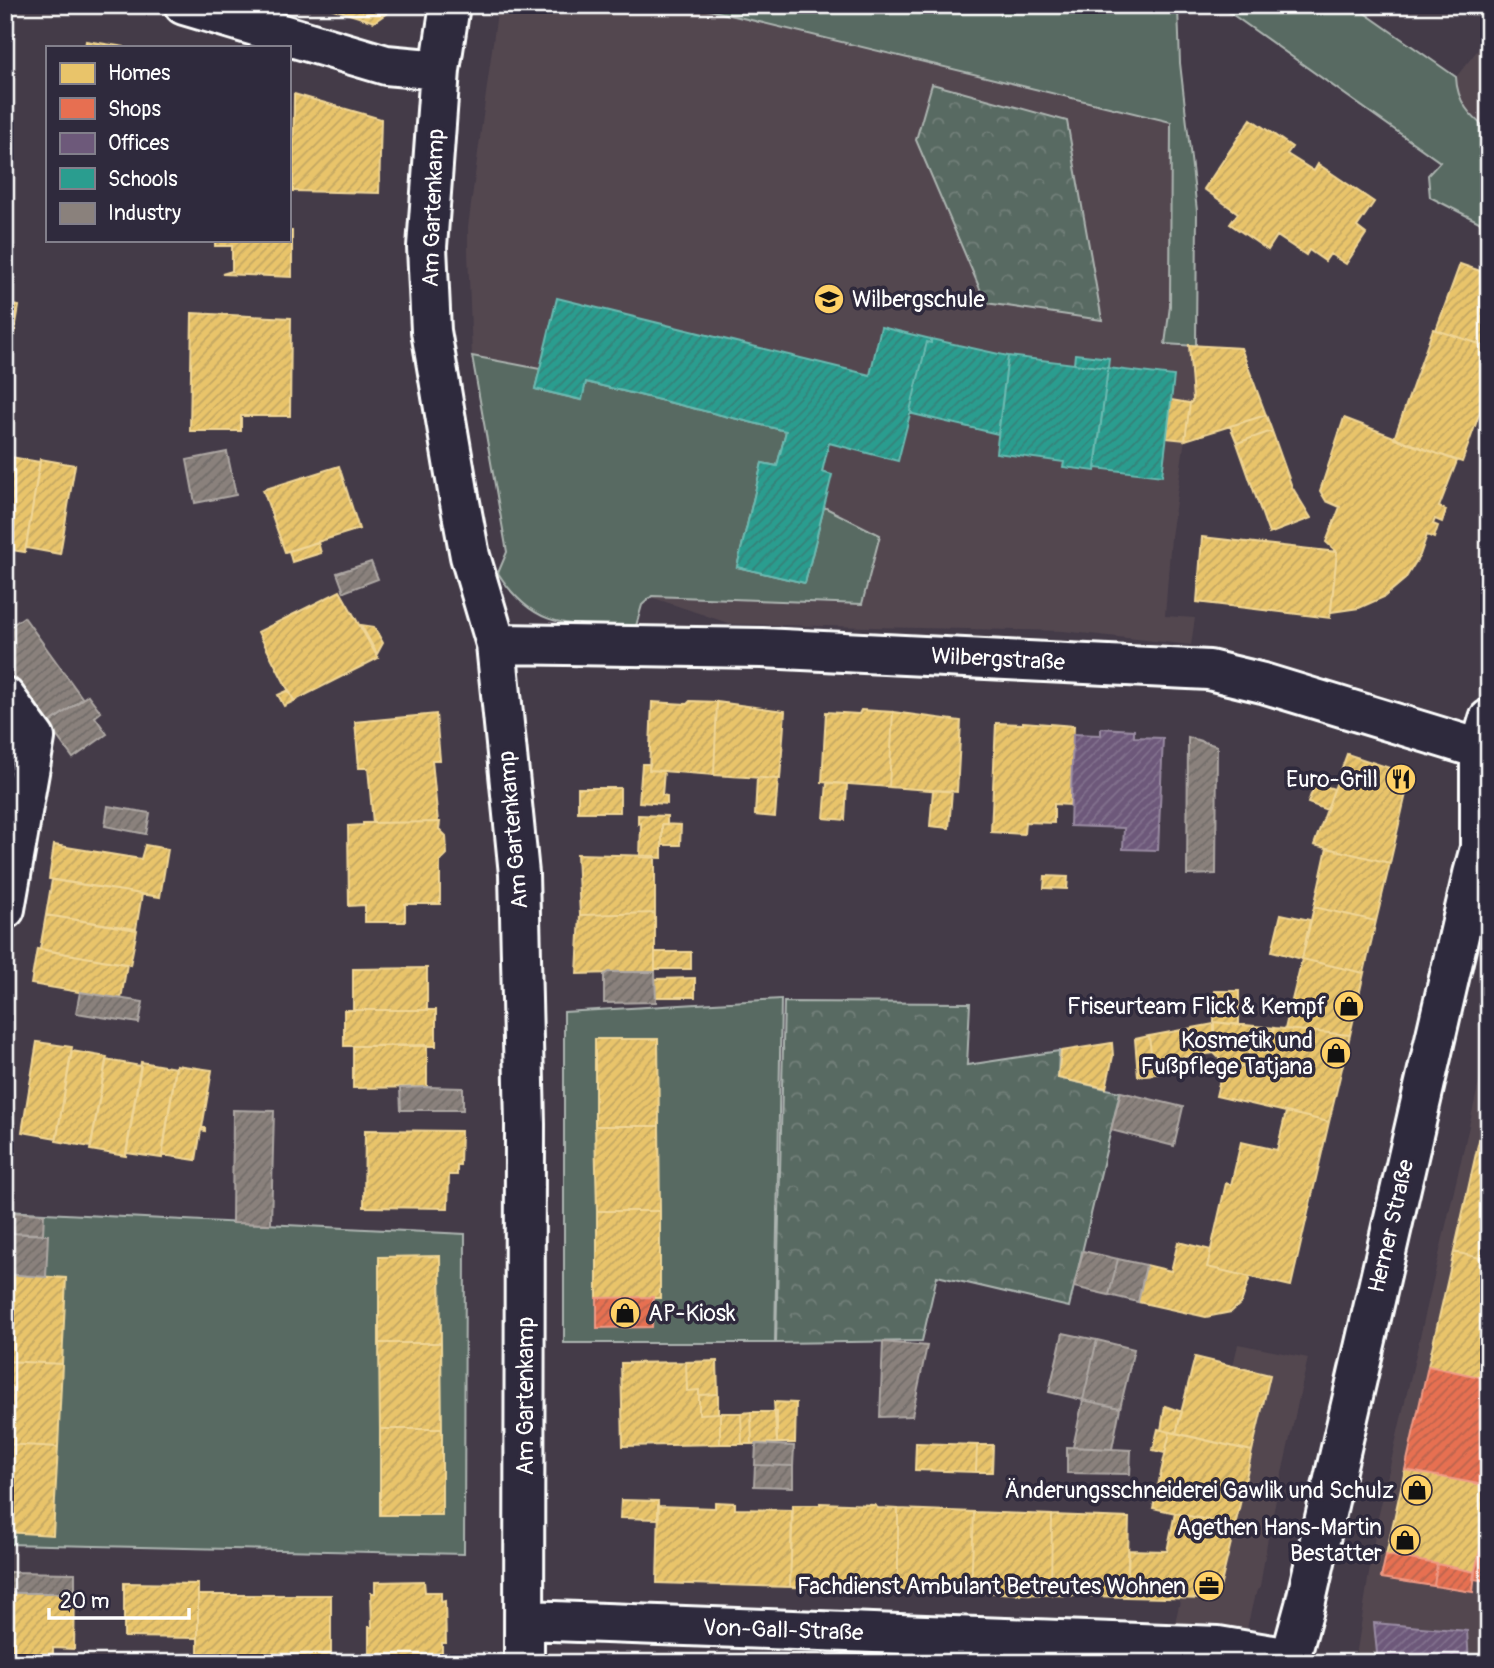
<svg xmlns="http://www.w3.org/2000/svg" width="1494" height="1668" font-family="Pangolin,sans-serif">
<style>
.built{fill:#534750}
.grass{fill:#596a62;stroke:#acb4b0;stroke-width:2}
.park{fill:url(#park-crowns);stroke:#acb4b0;stroke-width:2}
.homes{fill:url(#homes-hatch);stroke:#f0d697;stroke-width:2}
.shops{fill:url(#shops-hatch);stroke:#ee9a85;stroke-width:2}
.offices{fill:url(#offices-hatch);stroke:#998ba2;stroke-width:2}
.schools{fill:url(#schools-hatch);stroke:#6abab1;stroke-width:2}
.industry{fill:url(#industry-hatch);stroke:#ada7a3;stroke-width:2}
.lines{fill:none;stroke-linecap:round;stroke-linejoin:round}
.minor-casing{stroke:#fff;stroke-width:44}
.major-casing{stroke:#fff;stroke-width:44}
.minor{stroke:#2f2a3d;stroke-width:38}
.major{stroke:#2f2a3d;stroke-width:38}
.labels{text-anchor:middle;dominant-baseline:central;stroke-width:7;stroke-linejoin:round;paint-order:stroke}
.street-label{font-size:23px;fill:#fff;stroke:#2f2a3d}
.poi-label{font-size:23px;fill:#fff;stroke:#2f2a3d;text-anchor:end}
</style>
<defs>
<pattern id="park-crowns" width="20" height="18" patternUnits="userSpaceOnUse" patternTransform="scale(1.75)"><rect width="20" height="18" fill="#596a62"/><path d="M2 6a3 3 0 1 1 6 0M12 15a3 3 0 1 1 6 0" fill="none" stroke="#72807a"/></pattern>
<pattern id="homes-hatch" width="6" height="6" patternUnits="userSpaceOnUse" patternTransform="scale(1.75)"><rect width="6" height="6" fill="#e9c46a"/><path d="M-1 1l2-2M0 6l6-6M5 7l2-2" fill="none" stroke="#c2a662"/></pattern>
<pattern id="shops-hatch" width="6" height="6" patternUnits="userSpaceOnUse" patternTransform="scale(1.75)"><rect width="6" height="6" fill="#e76f51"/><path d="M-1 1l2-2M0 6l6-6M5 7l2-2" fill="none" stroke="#b86450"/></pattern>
<pattern id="offices-hatch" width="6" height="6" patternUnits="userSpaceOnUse" patternTransform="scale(1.75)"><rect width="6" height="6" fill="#6d597a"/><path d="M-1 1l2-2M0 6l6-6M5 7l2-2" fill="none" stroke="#83728e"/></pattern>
<pattern id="schools-hatch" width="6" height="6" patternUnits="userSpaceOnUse" patternTransform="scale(1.75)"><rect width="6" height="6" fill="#2a9d8f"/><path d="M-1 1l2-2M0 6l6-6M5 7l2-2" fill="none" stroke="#368178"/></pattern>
<pattern id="industry-hatch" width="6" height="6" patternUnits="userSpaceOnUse" patternTransform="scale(1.75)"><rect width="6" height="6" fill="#8a817c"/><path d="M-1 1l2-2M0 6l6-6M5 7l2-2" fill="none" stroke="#716c69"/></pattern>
</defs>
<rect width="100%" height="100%" fill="#443b48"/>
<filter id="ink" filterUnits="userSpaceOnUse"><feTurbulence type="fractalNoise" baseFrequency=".0143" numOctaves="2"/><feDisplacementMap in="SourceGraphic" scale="14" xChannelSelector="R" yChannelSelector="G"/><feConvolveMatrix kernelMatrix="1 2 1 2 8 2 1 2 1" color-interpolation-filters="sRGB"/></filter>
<g filter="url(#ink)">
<path class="built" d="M498,5H689L1171,122L1193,400L1190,403L1171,537L1165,616L1195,618L1191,645L1063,631L731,624L559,566L507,552L472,356L468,252V227Z
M1489,36V131L1464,106L1457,92L1456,77Z
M1489,1040V1318L1428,1585L1473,1592L1476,1579L1489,1581V1663H1355L1377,1522Z
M1238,1344L1308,1358L1269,1531L1260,1587L1254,1598L1239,1663H1166Z"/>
<path class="grass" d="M689,5H1181L1178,8L1180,63L1197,211L1196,346L1165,344L1170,306L1171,122Z
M1219,5H1353L1456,77C1457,102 1470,116 1489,131V227L1430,197L1428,175L1440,162Z
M472,356L540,369L535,389L581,400L586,382L786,431L777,466L762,463L737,567L805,583L824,507L880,535L862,604L652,596L642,605L636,626C572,624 536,633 498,573L507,552Z
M781,999L775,1343H564V1012Z
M5,1211L465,1234L464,1554L5,1544Z"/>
<path class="park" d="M932,84L1067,121L1102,320L986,303L916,140Z
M784,1002L970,1003L967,1065L1059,1051L1058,1078L1120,1092L1069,1307L937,1276L922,1341L776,1343Z"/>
<path class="homes" d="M321,5H391L390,11L374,22Z
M86,41L125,47H85Z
M294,94L381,119L379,193L293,191Z
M1251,119L1292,147L1287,154L1314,171L1318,164L1374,202L1357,227L1366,234L1346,264L1330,254L1325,261L1309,250L1306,255L1277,236L1268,250L1230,224L1238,213L1204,189Z
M289,231H292V277L222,274L232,271V246H215V240H289Z
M1460,264L1489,274V347L1436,330Z
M5,304L19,306L12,348L5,347Z
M192,313L291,318L290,416H241V431H190Z
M1433,329L1489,347V387L1462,462L1394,439Z
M1189,345L1241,348L1266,415L1185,440L1190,403L1193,400Z
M5,347L12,348L5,389Z
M1171,400L1190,403L1185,440L1167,438Z
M1266,415L1272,431L1237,443L1230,426Z
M1344,418L1457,461L1439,507L1446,510L1442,522L1435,519L1433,524L1438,526L1434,538L1427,535L1420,555L1405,579L1384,597L1359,608L1331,612L1337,552L1326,542L1340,507L1326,501L1320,491Z
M1272,431L1292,487L1311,518L1269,534L1237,443Z
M5,456L40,462L25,552L5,549Z
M40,459L75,465L60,554L26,548Z
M339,466L359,529L285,552L263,490Z
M1202,537L1337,552L1330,618L1197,602Z
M318,542L321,553L292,562L289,551Z
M340,591L378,658L294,701L258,632Z
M361,625L374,627L383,643L377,654Z
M289,690L294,701L284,706L278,695Z
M690,701L717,702L714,775L649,770L652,702L687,704Z
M717,702L785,711L780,779L714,775Z
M861,710L893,712L889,787L822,782L826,712L859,714Z
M893,712L961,721L957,792L889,787Z
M436,714L440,760H432L438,822L373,823L368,768H359L355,722Z
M1023,722L1074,726L1070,805L1054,804V823L1025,822L1024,834L991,832L996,723L1023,724Z
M1347,754L1399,771L1408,785L1390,863L1314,845Z
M642,764H650L649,770L664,771L662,795L667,796V804L639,802Z
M757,778L778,779L775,817L755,815Z
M827,783L847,784L845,820L824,818Z
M1315,783L1334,789L1327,810L1308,803Z
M578,788H620V812H578Z
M933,790L952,791L949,828L930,826Z
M638,815L667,816V824H662V858L640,857L641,823L638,824Z
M440,822L439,829L446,836L447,854L440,861V904H405V922H365V905L349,906L348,826L363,825V823Z
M662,824L681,825L680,845H662Z
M54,845L141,859L145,845L168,849L160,897L49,879Z
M1327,848L1390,863L1376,921L1314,907Z
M577,854L655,856V913L580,915Z
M1045,876L1068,877L1067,889L1044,888Z
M52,880L142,894L136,929L46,915Z
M1314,907L1376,921L1364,973L1302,959Z
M655,913V972L577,974L580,915Z
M1281,914L1310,920L1302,959L1272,951Z
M46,915L137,930L130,965L40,949Z
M37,949L127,964L121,999L31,984Z
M655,952H691V969H655Z
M1302,959L1364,973L1350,1035L1285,1029Z
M427,968V1010H353V969Z
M695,978V997H655V979Z
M1215,991H1239V1025L1214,1022Z
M344,1010H436V1046H344Z
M1214,1022L1274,1028L1268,1053L1250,1049L1246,1068L1224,1063L1214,1053Z
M1214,1024V1053L1152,1061L1149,1036Z
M1274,1028L1350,1035L1329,1122L1216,1096L1224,1063L1246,1068L1250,1049L1268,1053Z
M1149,1036L1152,1061L1173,1059L1172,1072L1138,1076L1135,1039Z
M595,1039H658L659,1126H595Z
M37,1042L72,1047L57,1138L22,1132Z
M1112,1043L1113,1056L1106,1088L1058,1078L1061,1051Z
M353,1046L427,1045V1087L353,1088Z
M72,1051L107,1057L91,1147L56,1141Z
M106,1060L141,1066L126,1156L90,1150Z
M141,1062L176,1068L162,1158L126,1153Z
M176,1065L212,1070L202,1128H205V1131L201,1130L196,1160L162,1155Z
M1489,1098V1152L1477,1149Z
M1286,1112L1329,1122L1291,1286L1207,1267L1226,1183L1231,1185L1241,1142L1277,1150Z
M595,1126H659L660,1211H597Z
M365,1130L461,1131L460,1165H457V1175H449L448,1208L364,1207Z
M1477,1149L1489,1152V1260L1454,1252Z
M597,1211H660V1298H597Z
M1178,1242L1211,1250L1207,1267L1250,1277L1241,1303L1231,1312L1206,1317L1138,1302L1146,1265L1171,1271Z
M1454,1252L1489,1260V1379L1428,1366Z
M440,1256L441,1343H379V1257Z
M5,1274L66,1278L62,1364L5,1361Z
M379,1343H441L442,1429H380Z
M1195,1357L1270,1375L1252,1451L1176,1433Z
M5,1361L62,1364L58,1447L5,1444Z
M717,1361L718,1394L699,1395V1390L687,1391L686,1362Z
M686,1362L687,1391L699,1390V1414L720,1413V1444L623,1446L621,1363Z
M718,1394V1413L699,1414V1395Z
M774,1402L796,1403L795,1443H777Z
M1165,1406L1182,1412L1176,1433L1161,1430Z
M751,1412L752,1444H742L741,1413Z
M751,1412H777V1443L752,1444Z
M720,1413H741L742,1444H720Z
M380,1429H442V1515H380Z
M1158,1429L1170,1432L1165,1453L1153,1450Z
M1170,1432L1252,1451L1235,1526L1153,1508Z
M916,1443L977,1445L976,1472L915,1470Z
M5,1444L58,1447L53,1535L5,1532Z
M977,1445H993L992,1472H976Z
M1405,1470L1489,1486V1539L1483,1538L1475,1572L1386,1555Z
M621,1500L658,1501V1519L620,1518Z
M715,1502L735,1503V1509L792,1510L790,1587L657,1583L659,1506L715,1508Z
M820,1503L874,1505L878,1508L898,1509V1590L790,1587L793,1505H820Z
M898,1509L974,1512L971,1592L898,1590Z
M974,1512L1052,1515L1051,1595L971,1592Z
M1175,1513L1235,1526L1219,1592L1208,1602L1206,1599L1127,1597L1129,1550L1167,1551Z
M1052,1515L1129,1518L1127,1597L1051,1595Z
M424,1581L425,1592H441V1602L445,1601L446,1643H442V1663H369V1627H372L371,1593H375V1582Z
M124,1583L198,1584V1638L124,1637Z
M5,1593H75L74,1649L53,1648V1663H5Z
M198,1595H331V1663H198Z"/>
<path class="shops" d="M653,1297L652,1327L597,1328V1298Z
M1428,1366L1489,1379V1486L1405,1470Z
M1483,1538L1489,1539V1581L1473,1579Z
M1386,1555L1437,1564L1434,1586L1381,1578Z
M1437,1564L1475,1572L1473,1592L1434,1586Z"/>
<path class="offices" d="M1101,728L1134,730V737L1163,738L1158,850L1123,849L1124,828L1070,826L1073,734L1101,735Z
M1374,1623L1467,1631L1469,1663H1378Z"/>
<path class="schools" d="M557,298L870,375L881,327L931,339V343L927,342L910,411L913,414H910L898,461L829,443L822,472L832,475L805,583L737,567L762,463L777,466L786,431L586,382L582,400L535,389Z
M931,339L1008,356L998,434L913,414L910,411L927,342L931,343Z
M1075,354L1109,358L1108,368L1074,364Z
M1008,356L1108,368L1095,471L1063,467L1064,462L996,453Z
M1108,368L1174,376L1162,476L1095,468Z"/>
<path class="industry" d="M227,452L236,495L195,503L187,460Z
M371,562L378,579L344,592L337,573Z
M24,617L83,699L48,724L5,663V630Z
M88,695L101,712L95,717L107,734L73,758L48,724Z
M1188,737L1217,746L1216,874L1187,875Z
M108,806L150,813L146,834L105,826Z
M608,972H655L656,1002L604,1003V975Z
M80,992L143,1002L139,1023L76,1013Z
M427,1087L463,1088V1110H401L400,1088Z
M1121,1092L1183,1107L1174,1146L1111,1130Z
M233,1110L274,1111L271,1224L232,1223Z
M5,1125L15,1126L6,1170H5Z
M5,1212L44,1214L43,1234L5,1233Z
M7,1233L48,1235L46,1277L5,1274Z
M1083,1251L1118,1259L1109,1295L1074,1287Z
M1118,1259L1146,1265L1138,1302L1109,1295Z
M1063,1333L1097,1340L1083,1400L1049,1392Z
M1097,1340L1134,1349L1120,1408L1083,1400Z
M883,1342L927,1346L912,1416L880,1417Z
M1083,1400L1120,1408L1112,1449L1073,1447Z
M756,1444L794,1446L793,1466L755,1465Z
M1067,1447L1131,1450L1130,1474L1067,1473Z
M755,1465L793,1466V1487L754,1486Z
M7,1572L75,1573V1593H7Z"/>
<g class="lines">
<g class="minor-casing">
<path id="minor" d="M184,5L386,65L440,70
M450,5L440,70L427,247L431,331L459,497L470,556L496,644L519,874L525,1124L524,1663
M496,644L762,648L1209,670L1263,683L1480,749L1489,748
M5,697L35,738L5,909
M526,1620L1218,1646L1291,1658"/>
</g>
<g class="major-casing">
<path id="major" d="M1480,848V749L1489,719
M1289,1663L1305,1605L1473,874L1480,848L1489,832"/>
</g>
<use href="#minor" class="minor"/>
<use href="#major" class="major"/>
</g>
</g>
<defs>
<g id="school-disc" transform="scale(1.575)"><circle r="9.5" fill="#ffd166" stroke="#2f2a3d"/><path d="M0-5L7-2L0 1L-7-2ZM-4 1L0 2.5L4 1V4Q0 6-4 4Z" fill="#111"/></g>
<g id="restaurant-disc" transform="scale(1.575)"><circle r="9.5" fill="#ffd166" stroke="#2f2a3d"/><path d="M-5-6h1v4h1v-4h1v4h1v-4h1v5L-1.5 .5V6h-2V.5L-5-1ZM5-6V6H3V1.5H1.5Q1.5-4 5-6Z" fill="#111"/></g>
<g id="shop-disc" transform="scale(1.575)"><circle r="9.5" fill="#ffd166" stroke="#2f2a3d"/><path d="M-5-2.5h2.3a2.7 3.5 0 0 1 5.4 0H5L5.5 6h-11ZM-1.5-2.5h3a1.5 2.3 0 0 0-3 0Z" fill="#111"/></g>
<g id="office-disc" transform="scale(1.575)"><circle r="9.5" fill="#ffd166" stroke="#2f2a3d"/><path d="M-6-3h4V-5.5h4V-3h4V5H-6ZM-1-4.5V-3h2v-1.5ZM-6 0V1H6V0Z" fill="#111"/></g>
</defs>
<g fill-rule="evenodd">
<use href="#school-disc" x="829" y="299"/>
<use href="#restaurant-disc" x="1401" y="779"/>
<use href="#shop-disc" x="1349" y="1006"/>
<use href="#shop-disc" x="1336" y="1053"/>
<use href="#shop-disc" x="625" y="1313"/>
<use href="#shop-disc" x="1417" y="1490"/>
<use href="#shop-disc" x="1405" y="1540"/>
<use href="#office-disc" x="1209" y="1586"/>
</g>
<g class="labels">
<g class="street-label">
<text transform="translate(433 208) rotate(-88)">Am Gartenkamp</text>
<text transform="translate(998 659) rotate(3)">Wilbergstraße</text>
<text transform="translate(513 830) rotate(-95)">Am Gartenkamp</text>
<text transform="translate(1391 1226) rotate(-77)">Herner Straße</text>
<text transform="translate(525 1396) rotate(-90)">Am Gartenkamp</text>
<text transform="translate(783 1630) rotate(2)">Von-Gall-Straße</text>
</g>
<g class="poi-label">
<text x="852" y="299" text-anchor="start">Wilbergschule</text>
<text x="1378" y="779">Euro-Grill</text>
<text x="1326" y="1006">Friseurteam Flick &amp; Kempf</text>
<text x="1313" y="1040">Kosmetik und<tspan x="1313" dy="26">Fußpflege Tatjana</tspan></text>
<text x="648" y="1313" text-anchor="start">AP-Kiosk</text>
<text x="1394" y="1490">Änderungsschneiderei Gawlik und Schulz</text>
<text x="1382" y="1527">Agethen Hans-Martin<tspan x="1382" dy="26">Bestatter</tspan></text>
<text x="1186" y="1586">Fachdienst Ambulant Betreutes Wohnen</text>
</g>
</g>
<rect width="1494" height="1668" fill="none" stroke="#2f2a3d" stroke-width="28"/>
<rect x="14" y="14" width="1466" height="1640" fill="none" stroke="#fff" stroke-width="2.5" filter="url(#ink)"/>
<rect x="46" y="46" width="245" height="196" fill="#2f2a3d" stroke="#827f8b" stroke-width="2"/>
<rect x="60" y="63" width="35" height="21" fill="#e9c46a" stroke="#827f8b" stroke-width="2"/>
<text x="108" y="80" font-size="21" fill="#ffffff">Homes</text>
<rect x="60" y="98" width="35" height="21" fill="#e76f51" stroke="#827f8b" stroke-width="2"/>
<text x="108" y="116" font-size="21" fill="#ffffff">Shops</text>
<rect x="60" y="133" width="35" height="21" fill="#6d597a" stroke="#827f8b" stroke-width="2"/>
<text x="108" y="150" font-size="21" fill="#ffffff">Offices</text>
<rect x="60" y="168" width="35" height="21" fill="#2a9d8f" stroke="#827f8b" stroke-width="2"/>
<text x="108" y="186" font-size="21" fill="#ffffff">Schools</text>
<rect x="60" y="203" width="35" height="21" fill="#8a817c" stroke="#827f8b" stroke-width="2"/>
<text x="108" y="220" font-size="21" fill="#ffffff">Industry</text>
<path d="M49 1608v10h140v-10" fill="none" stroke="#ffffff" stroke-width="3.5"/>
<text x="60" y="1608" font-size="21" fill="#ffffff" stroke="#2f2a3d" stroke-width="5" paint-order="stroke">20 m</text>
</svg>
